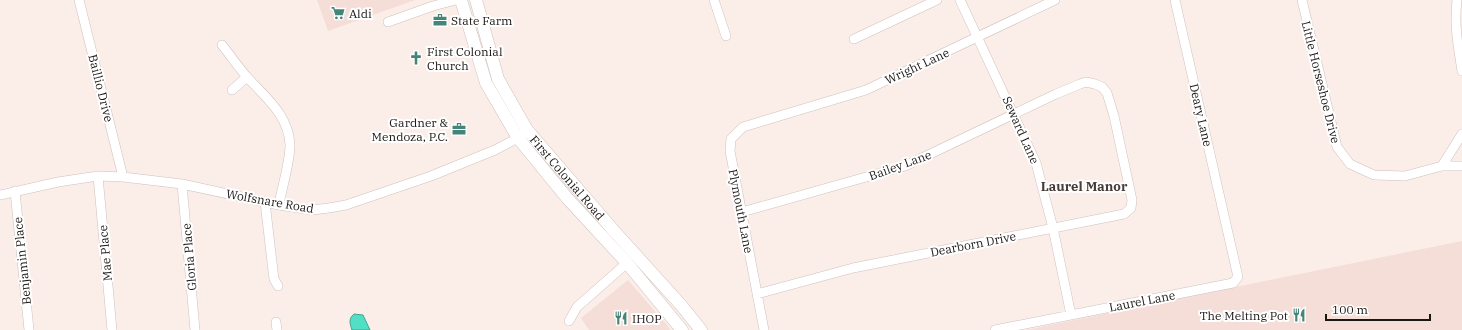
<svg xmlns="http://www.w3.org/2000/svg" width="1462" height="330" font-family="'IBM Plex Serif',serif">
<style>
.built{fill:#f4ded7}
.water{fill:#51e0c5;stroke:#41a490}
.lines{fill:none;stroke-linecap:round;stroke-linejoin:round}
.minor-casing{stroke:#cec1bd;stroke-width:10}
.major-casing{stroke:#cec1bd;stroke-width:13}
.minor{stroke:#fff;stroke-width:9}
.major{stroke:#fff;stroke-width:12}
.labels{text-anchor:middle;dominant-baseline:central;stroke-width:4;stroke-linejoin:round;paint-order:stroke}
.poi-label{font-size:12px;fill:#1b1715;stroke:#fff;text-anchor:start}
.street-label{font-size:12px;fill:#1b1715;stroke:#fff}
.neighbourhood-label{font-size:13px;font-weight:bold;fill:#453b37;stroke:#fff}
</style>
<rect width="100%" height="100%" fill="#fbeee9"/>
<path class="built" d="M317,0H415L328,31Z
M1462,241V330H1026L1216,291Z
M628,280L667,325L670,330H589L581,318Z"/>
<path class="water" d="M354,314L363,315L370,330H352C350,324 348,319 354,314Z"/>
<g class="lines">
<g class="minor-casing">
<path id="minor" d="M79,0L123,177
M714,0L726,36
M960,0L1036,163L1053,228L1071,315
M1302,0L1337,147L1350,164L1374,175L1405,176L1442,166H1462
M1457,0C1454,26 1458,45 1462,71
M388,22L433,6L456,0
M854,39L937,0
M222,45C231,56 238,67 247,77C265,97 289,115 290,145C290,162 282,187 279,205
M232,90L247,77
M1442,166L1462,134
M98,176L112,330
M182,184L195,330
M15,191L29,330
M0,195L58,182L98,176L123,177L182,184L279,205L312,210L329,208L346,205L431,176L495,150L518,138L522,135
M265,202L273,271L274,279L278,286
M742,212L905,166L1056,94L1080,84L1086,82L1095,84L1102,87L1107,93L1114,116L1132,200L1131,208L1124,214L853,268L757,294
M569,321L577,307L627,263
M276,322L277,330
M764,330L730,151L731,139L743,127L866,90L1055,0
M995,330L1233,283L1238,277L1175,0"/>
</g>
<g class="major-casing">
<g id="major">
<path d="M461,0L486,83L518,138L567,198L627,263L682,330"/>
<path id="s1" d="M476,0L498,79L527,130L614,231L681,305L701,330"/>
</g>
</g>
<use href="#minor" class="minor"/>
<use href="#major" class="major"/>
</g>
<defs>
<g id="supermarket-bare" transform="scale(1.08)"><path d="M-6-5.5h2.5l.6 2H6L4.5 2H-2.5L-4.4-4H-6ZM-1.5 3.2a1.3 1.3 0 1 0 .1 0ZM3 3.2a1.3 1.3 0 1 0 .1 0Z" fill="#438577" stroke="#fff" stroke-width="2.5" paint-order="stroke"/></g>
<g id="office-bare" transform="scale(1.08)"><path d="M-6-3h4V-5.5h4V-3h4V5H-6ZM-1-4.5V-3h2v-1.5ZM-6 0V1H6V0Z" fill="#438577" stroke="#fff" stroke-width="2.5" paint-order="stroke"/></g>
<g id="church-bare" transform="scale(1.08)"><path d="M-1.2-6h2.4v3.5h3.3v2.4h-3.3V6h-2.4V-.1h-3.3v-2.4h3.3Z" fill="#438577" stroke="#fff" stroke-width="2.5" paint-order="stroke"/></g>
<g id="restaurant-bare" transform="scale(1.08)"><path d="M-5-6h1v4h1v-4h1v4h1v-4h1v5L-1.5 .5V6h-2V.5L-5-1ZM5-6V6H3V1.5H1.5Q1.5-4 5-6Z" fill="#438577" stroke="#fff" stroke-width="2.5" paint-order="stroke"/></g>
</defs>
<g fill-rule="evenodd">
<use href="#supermarket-bare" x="338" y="13"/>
<use href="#office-bare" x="440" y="20"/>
<use href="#church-bare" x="416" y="58"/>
<use href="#office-bare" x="459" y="129"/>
<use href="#restaurant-bare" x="1299" y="315"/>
<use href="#restaurant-bare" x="621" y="318"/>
</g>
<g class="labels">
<g class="poi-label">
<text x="349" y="13">Aldi</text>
<text x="451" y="20">State Farm</text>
<text x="427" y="51">First Colonial<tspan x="427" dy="14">Church</tspan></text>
<text x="448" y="122" text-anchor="end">Gardner &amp;<tspan x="448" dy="14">Mendoza, P.C.</tspan></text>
<text x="1288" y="315" text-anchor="end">The Melting Pot</text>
<text x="632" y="318">IHOP</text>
</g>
<g class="street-label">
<text transform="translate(917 66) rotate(-25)">Wright Lane</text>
<text transform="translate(1321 82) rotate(76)">Little Horseshoe Drive</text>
<text transform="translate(101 88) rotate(76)">Baillio Drive</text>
<text transform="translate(1201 115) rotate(77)">Deary Lane</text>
<text transform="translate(1021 130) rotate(66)">Seward Lane</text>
<text transform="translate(900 165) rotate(-20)">Bailey Lane</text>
<text stroke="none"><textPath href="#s1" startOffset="203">First Colonial Road</textPath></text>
<text transform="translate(270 201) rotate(10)">Wolfsnare Road</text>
<text transform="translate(741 211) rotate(79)">Plymouth Lane</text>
<text transform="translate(973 244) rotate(-11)">Dearborn Drive</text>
<text transform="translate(105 253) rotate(-95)">Mae Place</text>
<text transform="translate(189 257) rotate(-95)">Gloria Place</text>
<text transform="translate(22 261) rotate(-96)">Benjamin Place</text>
<text transform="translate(1142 301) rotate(-11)">Laurel Lane</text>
</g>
<g class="neighbourhood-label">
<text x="1084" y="186">Laurel Manor</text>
</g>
</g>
<path d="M1326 314v6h104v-6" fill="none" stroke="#1b1715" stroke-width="2"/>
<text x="1332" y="314" font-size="12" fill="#1b1715" stroke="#ffffff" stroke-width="3" paint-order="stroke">100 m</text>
</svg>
